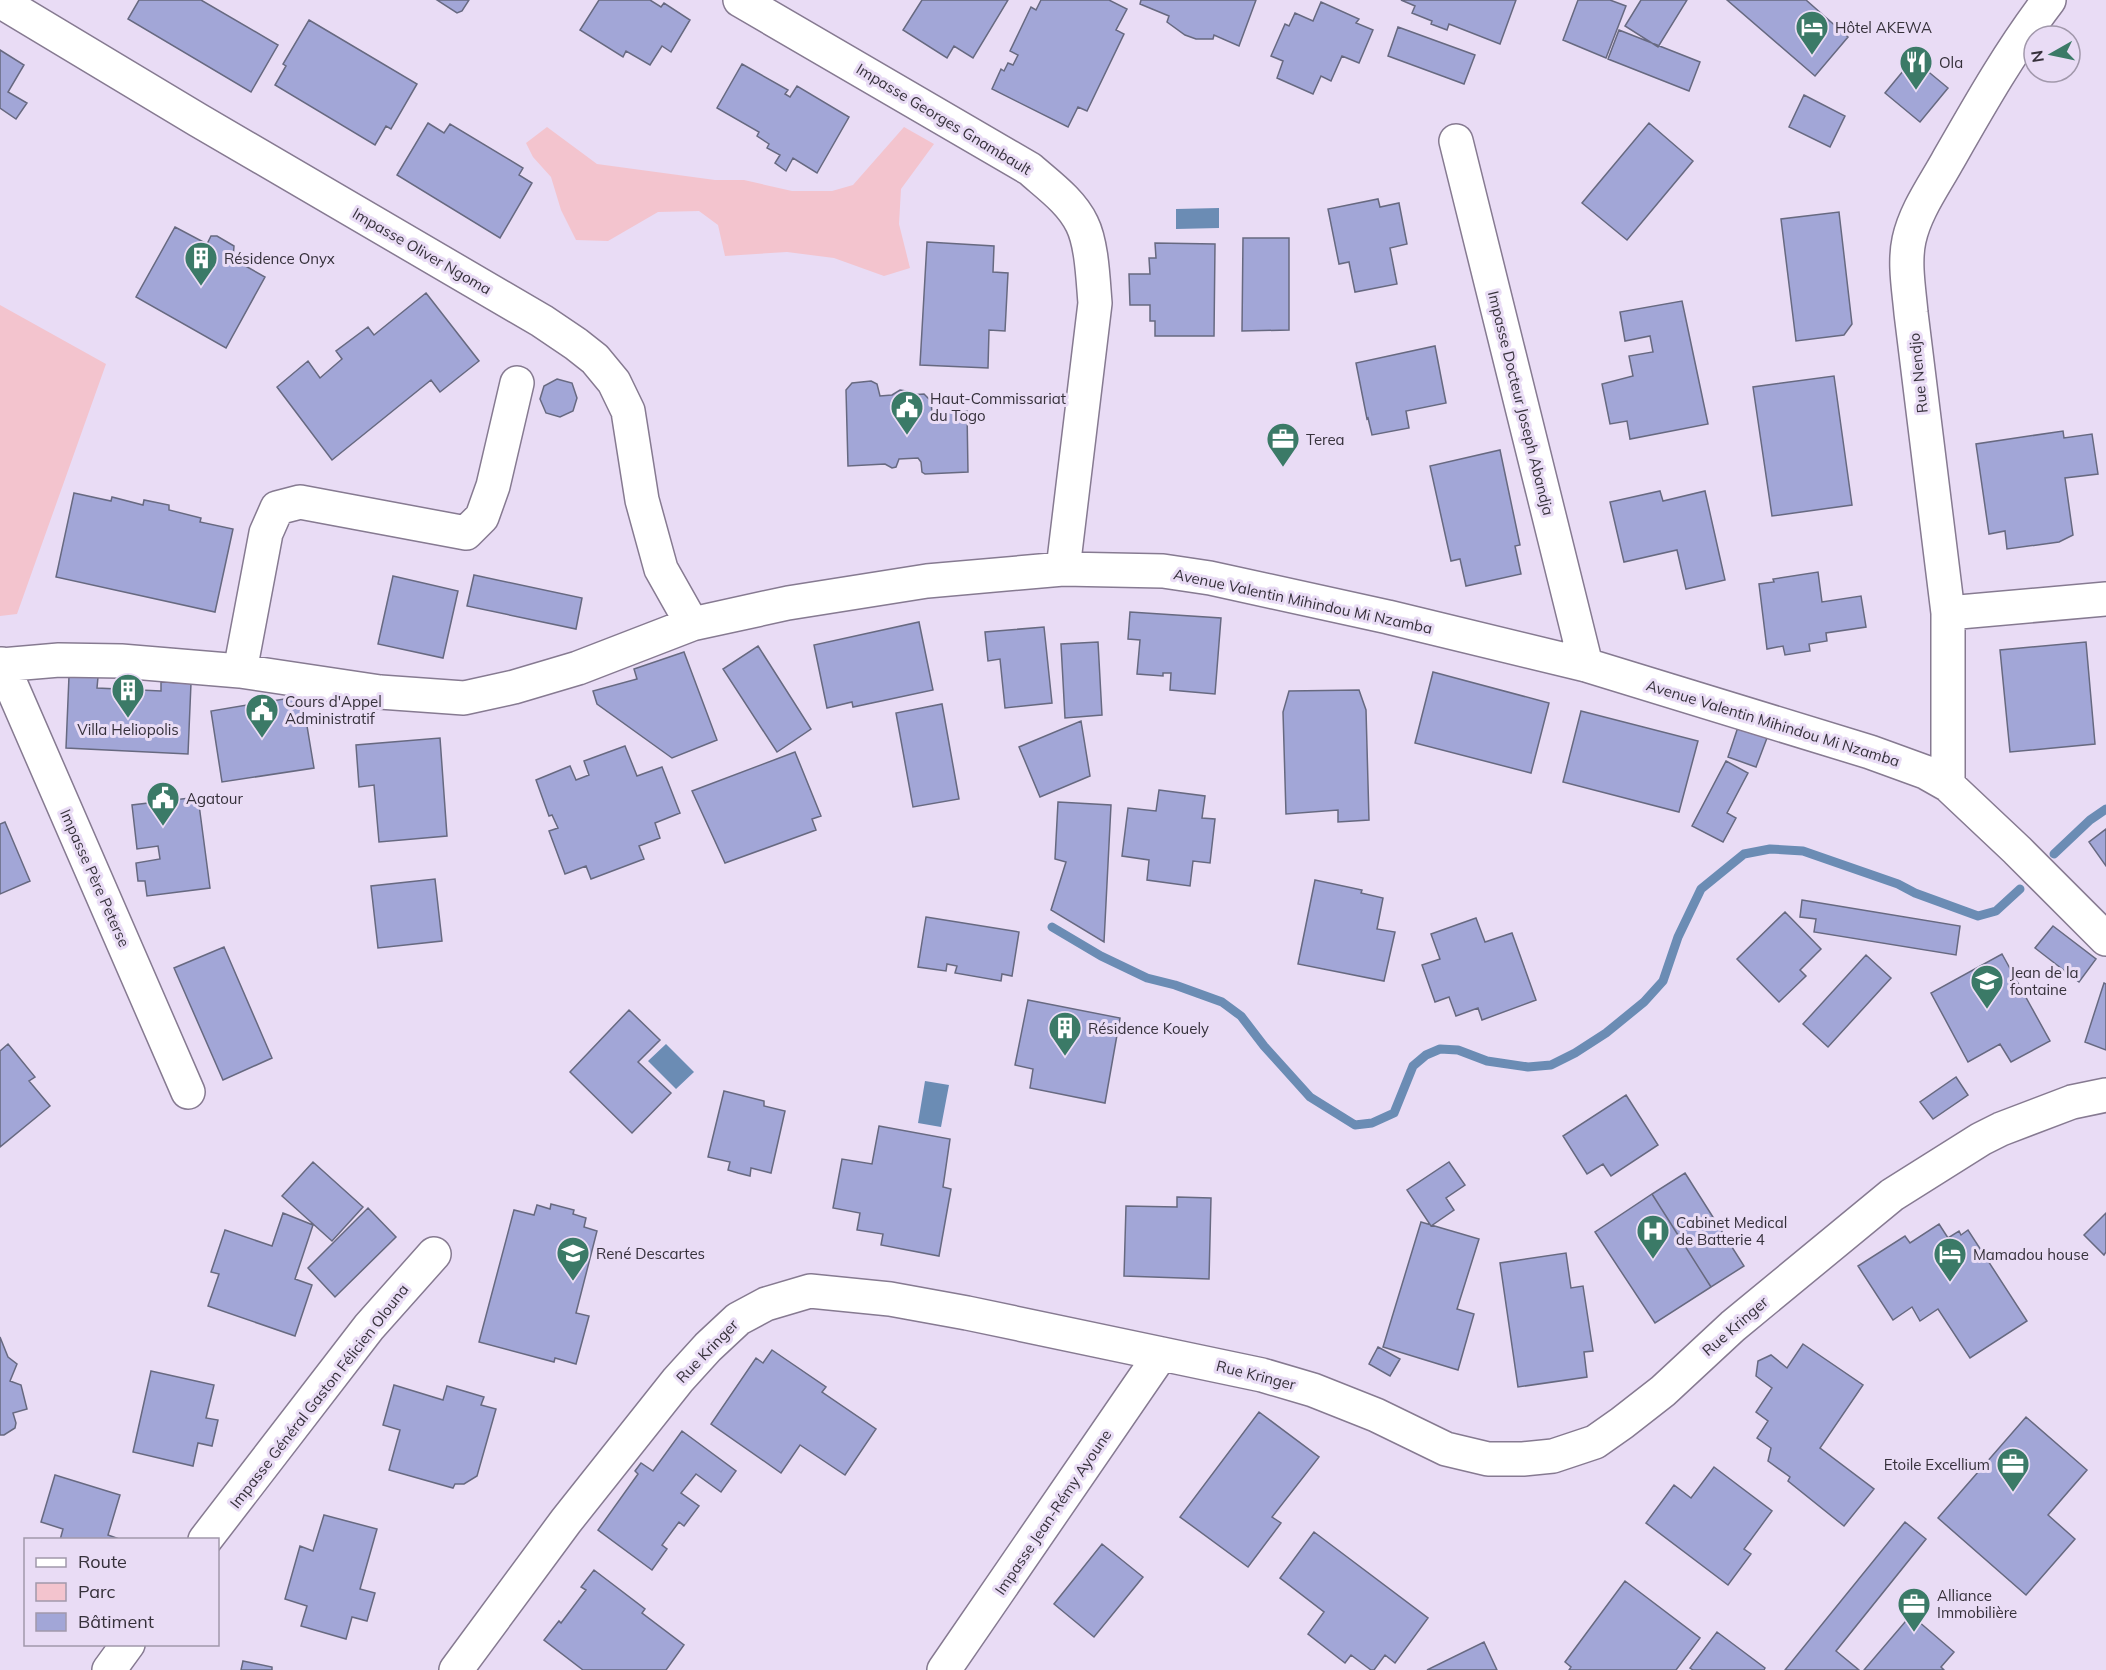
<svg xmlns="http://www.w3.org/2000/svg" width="2106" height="1670" font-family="Mulish,sans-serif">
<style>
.green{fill:#f3c4ce}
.water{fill:#6b8cb4}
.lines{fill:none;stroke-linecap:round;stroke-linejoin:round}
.stream{stroke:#6b8cb4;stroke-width:9}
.building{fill:#a2a6d7;stroke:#676980;stroke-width:1.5}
.minor-casing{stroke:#867a91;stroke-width:36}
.minor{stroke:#fff;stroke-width:33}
.labels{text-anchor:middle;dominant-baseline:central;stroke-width:6;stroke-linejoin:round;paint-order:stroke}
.poi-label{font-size:15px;fill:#36313b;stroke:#e9dcf5;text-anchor:start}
.street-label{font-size:15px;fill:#36313b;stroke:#e9dcf5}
</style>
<rect width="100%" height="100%" fill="#e9dcf5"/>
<path class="green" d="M547,127L597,164L715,180H744L792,191H832L853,185L904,127L934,144L901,189L899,224L910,268L884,276L834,258L787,252L725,256L718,225L699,211L658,212L608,241L576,240L561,210L551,177L533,157L526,143Z
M0,305L106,364L17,614L0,616Z"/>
<path class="water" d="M1219,208V228L1176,229V209Z
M666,1044L694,1072L676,1089L648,1061Z
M925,1081L949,1085L941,1127L918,1123Z"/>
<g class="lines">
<path class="stream" d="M2054,854L2090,820L2106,809
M1052,927L1101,956L1147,978L1175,985L1222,1002L1241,1016L1264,1046L1310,1097L1355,1125L1372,1123L1394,1113L1413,1066L1426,1055L1440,1049L1458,1050L1487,1061L1528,1067L1551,1065L1575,1053L1606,1033L1644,1002L1663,981L1678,937L1701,889L1744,854L1770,849L1803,851L1898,884L1915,893L1978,916L1996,911L2020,889"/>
</g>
<path class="building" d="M139,0H201L278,45L251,92L128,19Z
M437,0H469L462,11L457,13Z
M599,0H650L661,7L664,3L690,20L671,52L662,46L650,65L626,51L623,57L580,30Z
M922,0H1008L973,58L954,46L947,58L903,30Z
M1041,0H1109L1127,9L1116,30L1124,34L1087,111L1078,107L1068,127L992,89L1001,69L1004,71L1008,63L1013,65L1018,55L1010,51L1031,7L1036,10Z
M1141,0H1256L1239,46L1214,35L1213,39H1196L1185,35L1167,22L1169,16L1140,4Z
M1401,0H1516L1500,44L1449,24L1447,30L1431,24L1432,21L1412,13L1415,6Z
M1578,0H1610L1626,6L1606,58L1563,40Z
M1641,0H1687L1658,47L1625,26Z
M1727,0H1806L1848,37L1815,76Z
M1321,2L1359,19L1356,23L1373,30L1359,63L1342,56L1331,81L1321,76L1313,94L1277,78L1283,61L1271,56L1285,24L1289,26L1295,13L1313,21Z
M309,20L417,84L391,129L386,126L375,145L275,85L286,66L283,64Z
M1398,27L1475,55L1464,84L1388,56Z
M1619,30L1700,62L1689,91L1608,59Z
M0,50L24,65L8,92L27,103L16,119L0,108Z
M1913,59L1948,88L1920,122L1885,93Z
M742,64L788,90L785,94L790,97L797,86L849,117L817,173L793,158L786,171L775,163L780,155L767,148L769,144L757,136L759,132L717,108Z
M1804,95L1845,116L1830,147L1789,127Z
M428,123L444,133L450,124L523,168L519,175L532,183L500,238L397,175Z
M1649,123L1693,161L1627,240L1582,203Z
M1378,199L1380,207L1399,203L1407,244L1390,248L1397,284L1355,292L1349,262L1339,264L1328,209Z
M1839,212L1852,324L1844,335L1796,341L1781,219Z
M175,227L207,244L211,236H217L234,246L233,259L265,277L226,348L136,297Z
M1243,238H1289V330L1242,331Z
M927,242L994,246L993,272L1008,273L1005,331L989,330L988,368L920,365Z
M1155,243L1215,244L1214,336H1155V321H1150V305H1130L1129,274H1150L1149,258H1156Z
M426,293L479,361L440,392L431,380L332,460L277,387L308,361L320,378L342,359L336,351L368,327L374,335Z
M1682,301L1708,424L1630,439L1627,421L1610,424L1602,384L1633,376L1629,356L1653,352L1650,336L1625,341L1620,312Z
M1435,346L1446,403L1406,411L1409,428L1372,435L1368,418L1367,419L1356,363Z
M1834,376L1852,505L1772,516L1753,387Z
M557,379L572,383L577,398L573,411L560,417L546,413L540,399L544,386Z
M871,381L877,384L880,396L892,395L900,390L906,391L909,395L924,394L931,401L932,413L967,411L968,472L925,474L922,472L921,462L918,458L899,459L896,467L892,468L885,464L848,466L846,390L852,383Z
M2063,431L2064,438L2092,434L2098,474L2065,478L2073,535L2059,542L2007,549L2005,531L1989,534L1976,444Z
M1500,450L1520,545L1515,546L1521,574L1466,586L1460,559L1451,561L1430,466Z
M1660,491L1663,501L1705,491L1725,580L1686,589L1677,550L1624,562L1610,502Z
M74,493L111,501L112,497L143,505L144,500L169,505V510L201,518L200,522L233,529L215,612L56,577Z
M1818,572L1822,602L1861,596L1866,627L1826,633L1827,641L1809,644L1810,651L1785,655L1783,646L1767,649L1759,584L1774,582L1773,579Z
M474,575L582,598L576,629L467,606Z
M393,576L458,591L443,658L378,644Z
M1130,612L1221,618L1215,694L1170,690L1171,673H1163V676L1137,674L1140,640L1128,639Z
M919,622L933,690L853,707L852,702L827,708L814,645Z
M1044,627L1052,703L1005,708L1000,659L988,661L985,632Z
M1098,642L1102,715L1065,718L1061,644Z
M2086,642L2095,744L2010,752L2000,650Z
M758,646L811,729L777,752L723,669Z
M684,652L717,740L672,758L597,704L593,691L637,679L634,669Z
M1433,672L1549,703L1531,773L1415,743Z
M69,676L98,677L97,688L161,691V682L191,683L188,754L66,748Z
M1359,690L1366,710L1369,820L1338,822V810L1286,814L1283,712L1289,691Z
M302,696L314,768L222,782L211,711Z
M942,704L959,799L913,807L896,713Z
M1581,711L1698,741L1679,812L1563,782Z
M1081,721L1090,776L1040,797L1019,747Z
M1738,727L1767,738L1756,767L1728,757Z
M440,738L447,836L379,842L374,785L359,787L356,745Z
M625,746L637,776L662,767L680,813L655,823L660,838L639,846L644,859L591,879L586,866L565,874L549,831L558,828L552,815L549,816L536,780L570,766L576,780L589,775L584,761Z
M795,752L821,816L812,819L816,830L725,863L692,791Z
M1726,761L1748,773L1727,813L1736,818L1723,842L1692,826Z
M1159,790L1205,796L1202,818L1215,819L1210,863L1193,861L1190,886L1147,880L1149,860L1122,856L1128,808L1156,811Z
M198,797L210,888L147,896L145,881H138L136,863L160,859L158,846L137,849L132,805Z
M1058,802L1111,805L1104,942L1051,910L1066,862L1055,859Z
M5,822L30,881L0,894V824Z
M2106,829V866L2089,842Z
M435,879L442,941L378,948L371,886Z
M1315,880L1362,890L1361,893L1383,898L1377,929L1395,932L1384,981L1298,964Z
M1802,900L1960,926L1956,955L1814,932L1816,919L1800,917Z
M1785,912L1821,949L1800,970L1806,976L1779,1002L1737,959Z
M926,917L1019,932L1012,976L1002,974L1001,981L955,973L957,966L947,964L946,971L918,967Z
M1476,918L1485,942L1512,933L1536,1000L1482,1020L1478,1008L1456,1016L1449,997L1435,1002L1422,965L1440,959L1431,934Z
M2053,926L2096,959L2079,982L2035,948Z
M224,947L272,1058L223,1080L174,968Z
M2002,954L2050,1041L2011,1062L2000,1044L1968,1062L1931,993Z
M1866,955L1891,978L1828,1047L1803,1024Z
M2104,983L2106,984V1050L2085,1042Z
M1028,1000L1120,1018L1105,1103L1030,1088L1033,1069L1015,1065Z
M629,1010L660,1040L638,1062L671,1093L632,1133L570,1072Z
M8,1044L35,1077L29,1081L50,1106L0,1147V1051Z
M1956,1077L1968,1095L1933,1119L1920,1102Z
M724,1091L764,1101V1106L785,1111L771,1173L751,1168L750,1176L738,1173L728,1170L730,1162L708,1157Z
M1626,1095L1658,1145L1611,1176L1603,1164L1587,1174L1563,1136Z
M879,1126L950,1139L943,1187L951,1189L939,1256L881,1245L883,1234L857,1230L860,1213L833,1208L842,1159L872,1164Z
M313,1162L363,1207L332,1241L282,1196Z
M1449,1162L1465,1185L1446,1198L1454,1210L1431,1226L1407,1190Z
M1685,1173L1744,1266L1711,1287L1652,1194Z
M1652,1194L1711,1287L1655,1323L1595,1232Z
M1177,1197L1211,1198L1209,1279L1124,1276L1126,1206L1177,1207Z
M551,1204L574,1210L573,1214L586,1218L584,1227L597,1231L576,1313L589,1316L576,1364L555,1358L554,1362L479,1342L514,1210L534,1215L537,1205L550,1209Z
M368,1208L396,1237L335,1297L308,1268Z
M283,1213L313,1225L295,1279L312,1285L295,1336L208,1306L219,1274L211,1272L225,1230L272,1246Z
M2106,1213V1252L2104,1255L2084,1235Z
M1421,1222L1479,1239L1457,1309L1474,1314L1458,1370L1383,1347Z
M1939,1224L1948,1238L1959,1231L1961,1235L1968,1230L2027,1321L1970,1358L1938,1309L1920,1321L1912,1307L1893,1320L1858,1266L1905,1236L1910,1243Z
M1566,1253L1571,1288L1583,1286L1593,1351L1584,1352L1587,1377L1518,1387L1500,1263Z
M0,1337L8,1357L17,1364L10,1381L21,1385L27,1409L13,1413L16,1423L15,1428L4,1435H0Z
M1803,1344L1863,1385L1820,1448L1874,1489L1844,1526L1788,1481L1790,1477L1768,1461L1771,1448L1757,1438L1768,1421L1756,1412L1772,1388L1756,1376L1758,1361L1771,1355L1787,1368Z
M1378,1347L1400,1359L1390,1376L1369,1364Z
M772,1350L826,1387L822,1392L876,1429L845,1475L800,1445L781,1473L711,1424L756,1358L763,1363Z
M151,1371L214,1385L206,1418L218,1420L212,1446L198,1443L193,1466L133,1452Z
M394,1385L443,1400L447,1386L484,1397L481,1405L496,1409L477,1476L464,1484H455L453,1488L389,1470L400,1430L383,1425Z
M1259,1412L1319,1457L1272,1517L1281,1523L1248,1567L1180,1517Z
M2026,1417L2087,1470L2048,1515L2075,1539L2026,1595L1938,1518Z
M682,1431L736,1471L721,1492L696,1474L681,1493L699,1506L684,1526L679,1522L662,1545L667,1549L652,1570L598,1530L638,1474L635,1471L641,1463L653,1471Z
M1714,1467L1772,1511L1744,1549L1751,1554L1728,1585L1646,1523L1674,1485L1691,1498Z
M55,1475L120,1495L108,1535L122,1540H60L63,1529L41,1522Z
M324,1515L377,1529L360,1589L375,1593L367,1621L352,1617L346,1639L301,1626L307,1606L285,1599L300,1546L313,1551Z
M1905,1522L1926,1539L1836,1651L1859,1670H1785Z
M1314,1532L1428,1618L1395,1663L1385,1655L1374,1670H1371L1351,1655L1345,1663L1308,1634L1324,1612L1280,1578Z
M1102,1544L1143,1577L1094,1637L1054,1604Z
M594,1570L645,1609L642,1613L684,1645L666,1670H583L544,1640L559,1621L561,1623L586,1590L581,1587Z
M1625,1581L1700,1638L1676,1670H1569L1571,1667L1565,1662Z
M1911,1615L1954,1652L1941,1667L1944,1670H1864Z
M1717,1632L1765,1668L1764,1670H1693L1690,1668Z
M1484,1642L1497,1670H1427Z
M243,1661L272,1667V1670H241Z"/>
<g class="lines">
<g class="minor-casing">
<path id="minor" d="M740,0L1030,169C1048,185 1071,201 1082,224C1092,244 1093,280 1095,303L1063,569
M0,1L198,120L542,321L576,344L595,359L614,382L628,411L642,500L661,569L692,624
M1456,141L1586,665
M1948,613L2106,599
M2,664L188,1092
M0,665L59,660L121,661L240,671L380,692L464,698L514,687L578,668L692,624L788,603L927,581L1063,569L1163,571L1210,578L1388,617L1586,665L1870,752L1925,772L1948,785L2017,850L2106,939
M240,671L266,533L277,508L300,502L466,533L482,517L493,486L517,383
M1948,785V613L1911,313C1909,290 1904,263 1909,240C1915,212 1933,187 1947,162C1979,106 2010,51 2049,0
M205,1540L369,1327L434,1254
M109,1670L128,1644
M456,1670L566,1521L678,1380L708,1347L738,1319L766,1304L810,1291L890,1299L967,1313L1262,1375L1313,1390L1376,1415L1446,1449L1488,1459H1523L1553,1456L1595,1442L1622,1423L1663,1391L1733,1326L1892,1195L1981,1139L2001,1129L2072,1102L2106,1095
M944,1670L1161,1354"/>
</g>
<use href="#minor" class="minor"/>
</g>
<defs>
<g id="hotel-pin" transform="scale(1.725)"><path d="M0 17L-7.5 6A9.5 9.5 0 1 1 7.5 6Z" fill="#3b7a67" stroke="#e9dcf5"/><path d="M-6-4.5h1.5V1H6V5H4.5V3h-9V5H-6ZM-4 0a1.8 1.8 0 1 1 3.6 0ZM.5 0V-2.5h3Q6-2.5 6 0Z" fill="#fff"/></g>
<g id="restaurant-pin" transform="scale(1.725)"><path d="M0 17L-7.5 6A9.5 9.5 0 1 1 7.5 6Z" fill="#3b7a67" stroke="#e9dcf5"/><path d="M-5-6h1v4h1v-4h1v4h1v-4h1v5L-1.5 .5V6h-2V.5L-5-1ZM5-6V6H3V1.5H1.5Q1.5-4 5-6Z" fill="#fff"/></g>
<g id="building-pin" transform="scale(1.725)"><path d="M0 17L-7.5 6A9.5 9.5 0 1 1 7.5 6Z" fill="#3b7a67" stroke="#e9dcf5"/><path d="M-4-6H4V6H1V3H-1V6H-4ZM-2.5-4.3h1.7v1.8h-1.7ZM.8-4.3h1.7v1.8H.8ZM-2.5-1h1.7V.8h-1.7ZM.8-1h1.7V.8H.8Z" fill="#fff"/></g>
<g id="civic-pin" transform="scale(1.725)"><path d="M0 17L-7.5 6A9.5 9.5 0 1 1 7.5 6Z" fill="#3b7a67" stroke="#e9dcf5"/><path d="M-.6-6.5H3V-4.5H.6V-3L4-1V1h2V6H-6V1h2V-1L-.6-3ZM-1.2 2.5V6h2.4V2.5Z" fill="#fff"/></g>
<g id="office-pin" transform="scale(1.725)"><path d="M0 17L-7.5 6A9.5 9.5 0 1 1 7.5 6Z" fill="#3b7a67" stroke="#e9dcf5"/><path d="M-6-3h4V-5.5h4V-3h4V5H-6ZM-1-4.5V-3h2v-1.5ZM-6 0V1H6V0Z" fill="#fff"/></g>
<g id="school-pin" transform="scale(1.725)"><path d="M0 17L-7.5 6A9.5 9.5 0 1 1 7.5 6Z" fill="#3b7a67" stroke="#e9dcf5"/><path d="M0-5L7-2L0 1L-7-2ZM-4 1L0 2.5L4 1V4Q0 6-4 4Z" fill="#fff"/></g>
<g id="hospital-pin" transform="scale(1.725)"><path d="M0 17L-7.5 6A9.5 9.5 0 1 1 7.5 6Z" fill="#3b7a67" stroke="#e9dcf5"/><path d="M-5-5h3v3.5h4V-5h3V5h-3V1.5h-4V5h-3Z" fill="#fff"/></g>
</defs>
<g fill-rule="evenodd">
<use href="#hotel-pin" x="1812" y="27"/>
<use href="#restaurant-pin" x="1916" y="62"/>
<use href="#building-pin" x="201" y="258"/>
<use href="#civic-pin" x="907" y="407"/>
<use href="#office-pin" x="1283" y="439"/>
<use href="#building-pin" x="128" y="690"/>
<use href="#civic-pin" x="262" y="710"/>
<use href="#civic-pin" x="163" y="798"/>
<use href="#school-pin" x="1987" y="981"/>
<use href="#building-pin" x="1065" y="1028"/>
<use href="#hospital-pin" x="1653" y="1231"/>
<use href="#school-pin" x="573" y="1253"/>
<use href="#hotel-pin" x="1950" y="1254"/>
<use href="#office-pin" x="2013" y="1464"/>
<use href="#office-pin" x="1914" y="1604"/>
</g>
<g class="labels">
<g class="poi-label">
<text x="1835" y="27">Hôtel AKEWA</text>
<text x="1939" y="62">Ola</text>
<text x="224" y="258">Résidence Onyx</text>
<text x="930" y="398">Haut-Commissariat<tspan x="930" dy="17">du Togo</tspan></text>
<text x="1306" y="439">Terea</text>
<text x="285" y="701">Cours d'Appel<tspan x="285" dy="17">Administratif</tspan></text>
<text x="128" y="729" text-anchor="middle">Villa Heliopolis</text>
<text x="186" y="798">Agatour</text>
<text x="2010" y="972">Jean de la<tspan x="2010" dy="17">fontaine</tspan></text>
<text x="1088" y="1028">Résidence Kouely</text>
<text x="1676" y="1222">Cabinet Medical<tspan x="1676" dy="17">de Batterie 4</tspan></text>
<text x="596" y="1253">René Descartes</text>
<text x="1973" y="1254">Mamadou house</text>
<text x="1990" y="1464" text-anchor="end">Etoile Excellium</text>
<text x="1937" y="1595">Alliance<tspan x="1937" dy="17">Immobilière</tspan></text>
</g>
<g class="street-label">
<text transform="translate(944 119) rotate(31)">Impasse Georges Gnambault</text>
<text transform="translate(422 251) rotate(30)">Impasse Oliver Ngoma</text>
<text transform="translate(1918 373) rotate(-96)">Rue Nendjo</text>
<text transform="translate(1521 403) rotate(76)">Impasse Docteur Joseph Abandja</text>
<text transform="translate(1303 601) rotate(12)">Avenue Valentin Mihindou Mi Nzamba</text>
<text transform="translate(1773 723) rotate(17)">Avenue Valentin Mihindou Mi Nzamba</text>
<text transform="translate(95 878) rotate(66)">Impasse Père Peterse</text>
<text transform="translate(1735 1326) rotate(-41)">Rue Kringer</text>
<text transform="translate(707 1351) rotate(-46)">Rue Kringer</text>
<text transform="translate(1256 1375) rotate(14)">Rue Kringer</text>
<text transform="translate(319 1396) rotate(-52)">Impasse Général Gaston Félicien Olouna</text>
<text transform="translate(1053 1512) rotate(-56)">Impasse Jean-Rémy Ayoune</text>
</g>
</g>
<rect x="24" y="1538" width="195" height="108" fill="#e9dcf5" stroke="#a198ab" stroke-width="1.5"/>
<rect x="36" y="1558" width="30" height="9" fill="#ffffff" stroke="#a198ab" stroke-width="1.5"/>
<text x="78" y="1568" font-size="18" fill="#36313b">Route</text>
<rect x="36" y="1583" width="30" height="18" fill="#f3c4ce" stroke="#a198ab" stroke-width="1.5"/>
<text x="78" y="1598" font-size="18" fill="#36313b">Parc</text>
<rect x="36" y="1613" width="30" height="18" fill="#a2a6d7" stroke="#a198ab" stroke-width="1.5"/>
<text x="78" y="1628" font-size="18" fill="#36313b">Bâtiment</text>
<g transform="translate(2052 54) rotate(261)"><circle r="28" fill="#e9dcf5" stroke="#a198ab" stroke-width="1.5"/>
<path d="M0-4.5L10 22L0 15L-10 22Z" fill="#3b7a67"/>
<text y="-9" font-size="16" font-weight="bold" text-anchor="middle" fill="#36313b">N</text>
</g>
</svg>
